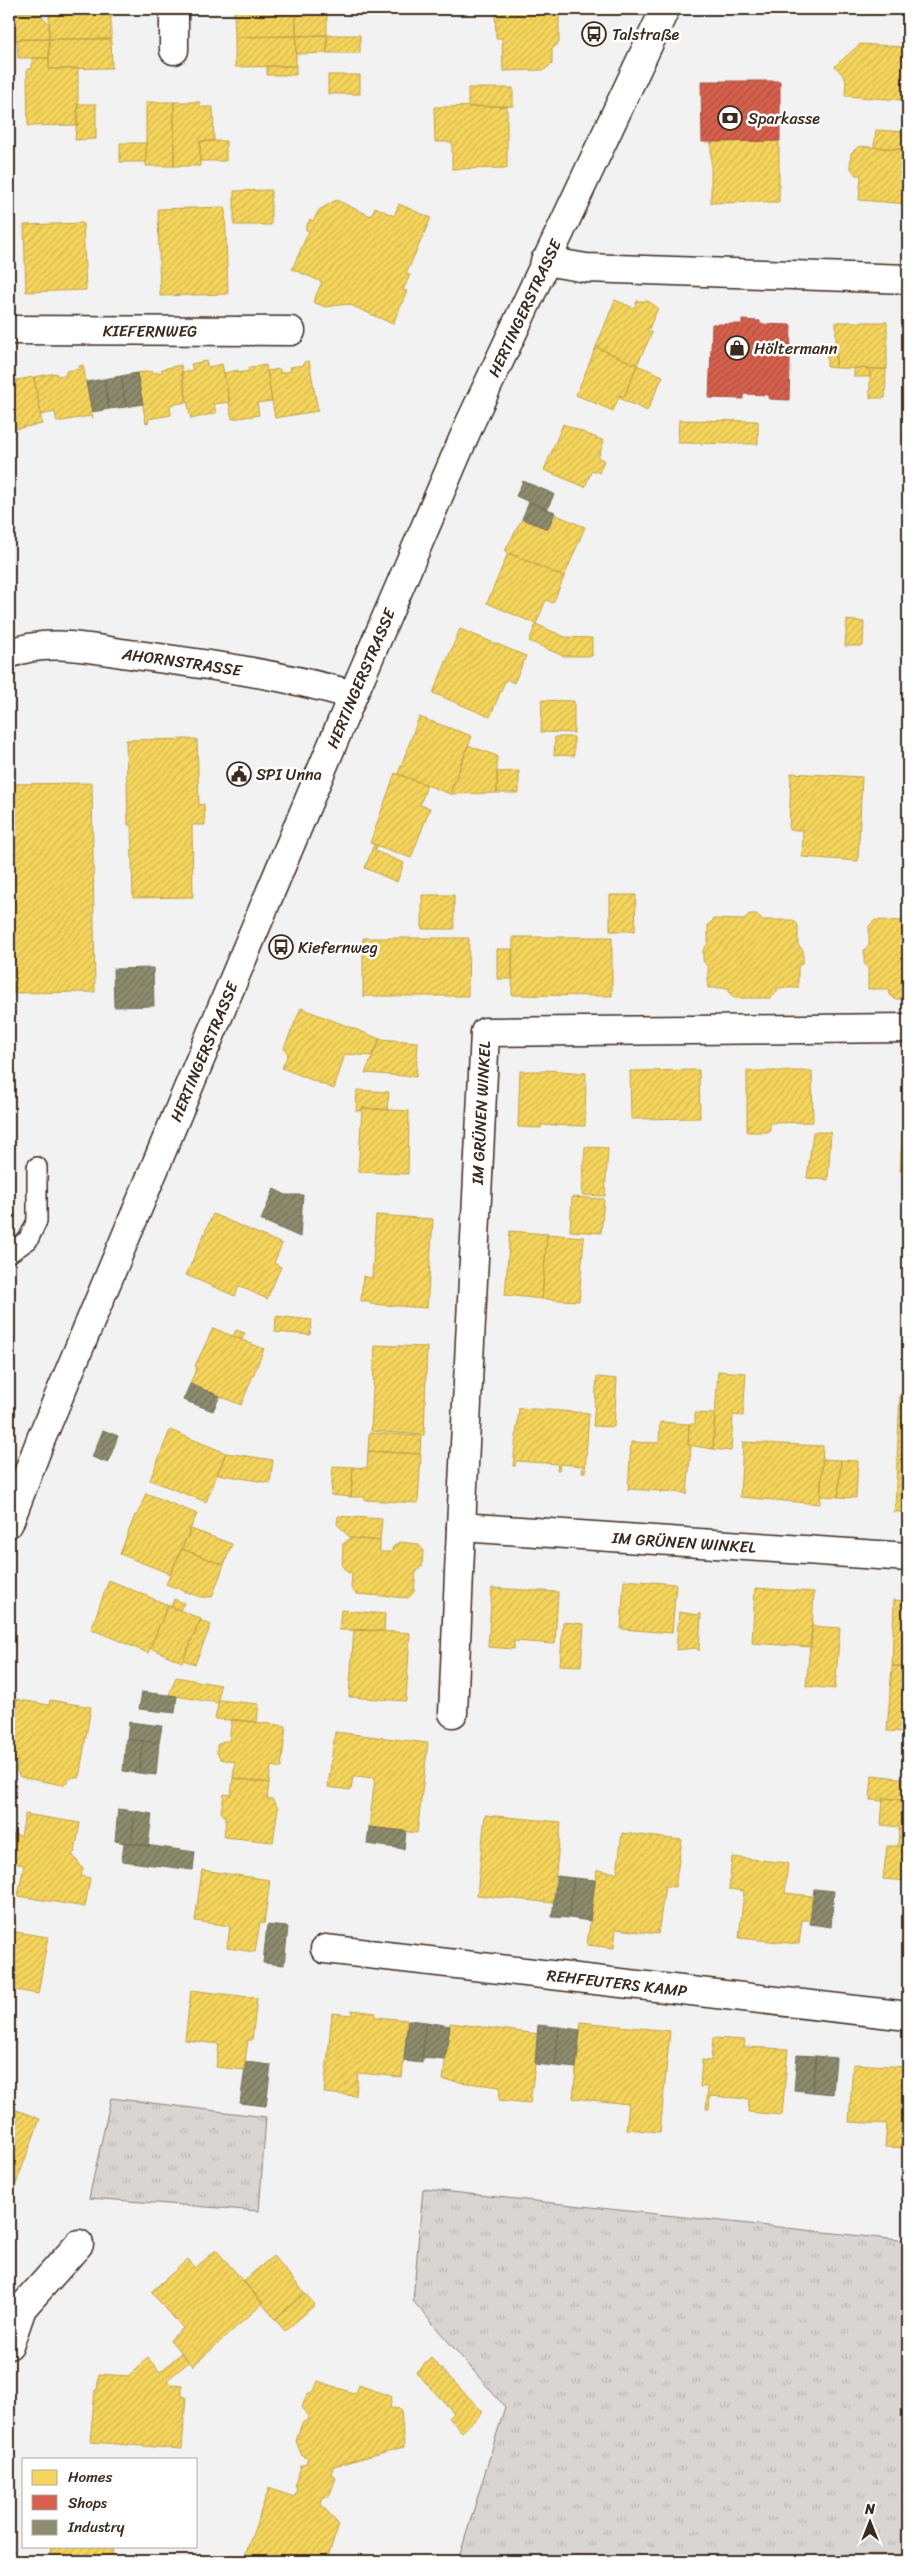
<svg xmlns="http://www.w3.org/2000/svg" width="917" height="2570" font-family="Sriracha,sans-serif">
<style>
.grass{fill:url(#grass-tufts);stroke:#8a8078}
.homes{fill:url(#homes-hatch);stroke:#bea249}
.shops{fill:url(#shops-hatch);stroke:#a8503f}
.industry{fill:url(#industry-hatch);stroke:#746f56}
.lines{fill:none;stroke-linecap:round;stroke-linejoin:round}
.service-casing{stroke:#3b2a1e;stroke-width:22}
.minor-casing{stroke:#3b2a1e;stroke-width:31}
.tertiary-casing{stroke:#3b2a1e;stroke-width:31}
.service{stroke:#fff;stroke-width:19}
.minor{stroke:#fff;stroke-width:28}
.tertiary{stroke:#fff;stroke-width:28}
.labels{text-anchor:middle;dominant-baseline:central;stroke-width:5;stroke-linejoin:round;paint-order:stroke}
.poi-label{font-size:16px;fill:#3b2a1e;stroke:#fff;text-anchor:start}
.street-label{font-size:16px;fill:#3b2a1e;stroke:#fff}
</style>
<defs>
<pattern id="grass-tufts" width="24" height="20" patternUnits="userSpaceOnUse" patternTransform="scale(1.25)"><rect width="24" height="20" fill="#d8d5d2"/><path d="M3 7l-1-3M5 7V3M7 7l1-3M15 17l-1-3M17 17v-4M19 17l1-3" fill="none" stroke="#bab7b4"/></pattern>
<pattern id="homes-hatch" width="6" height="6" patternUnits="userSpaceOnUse" patternTransform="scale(1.25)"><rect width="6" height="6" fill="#f6d55c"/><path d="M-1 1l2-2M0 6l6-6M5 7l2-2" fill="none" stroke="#d4b750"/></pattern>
<pattern id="shops-hatch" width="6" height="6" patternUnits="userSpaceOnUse" patternTransform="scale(1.25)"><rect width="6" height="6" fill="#d6604d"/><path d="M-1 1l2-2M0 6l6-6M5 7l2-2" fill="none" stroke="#af4f3f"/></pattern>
<pattern id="industry-hatch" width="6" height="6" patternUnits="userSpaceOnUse" patternTransform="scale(1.25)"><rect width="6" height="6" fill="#8c8c6e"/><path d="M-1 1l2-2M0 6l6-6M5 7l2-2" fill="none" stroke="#74735a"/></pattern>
</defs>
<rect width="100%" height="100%" fill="#f3f2f2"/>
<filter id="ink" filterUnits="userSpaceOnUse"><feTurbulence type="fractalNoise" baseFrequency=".02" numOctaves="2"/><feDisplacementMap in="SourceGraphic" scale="10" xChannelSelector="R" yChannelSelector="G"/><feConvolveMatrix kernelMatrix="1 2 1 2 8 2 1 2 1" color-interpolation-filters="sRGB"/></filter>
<g filter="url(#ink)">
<path class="grass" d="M111,2098L266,2117L259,2211L89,2198Z
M423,2189L908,2241V2561H458L505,2407L413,2301Z"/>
<path class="homes" d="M295,9L296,36L235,37L234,11Z
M333,9H376V12H333Z
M559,9V43L552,49V64L544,70L503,71L502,38H496L495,10Z
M49,11H111V39H49Z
M296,11H327V35L296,36Z
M37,12L49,23V39L9,40V13Z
M327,35V53L296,54V36Z
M327,35H360V53H327Z
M296,36V66L235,67V37Z
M17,39H49V58H18Z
M49,39H111L112,68L49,69Z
M860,44L904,47L901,100L845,96L846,79L835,66Z
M32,58H49V69H78V125L28,126L27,69H32Z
M267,66H296V75H267Z
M328,75H360V94H328Z
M468,88H513V106L468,107Z
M146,102H174V166H146Z
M174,102H200V107H213L214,141H200V166H174Z
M78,104H96V139L75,140Z
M507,106V168L452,169V142H435L434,107Z
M876,130L908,132V150L874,147Z
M200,141H226V161H200Z
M779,141V202L711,203V142Z
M120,143H146V162H120Z
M859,146L908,150V204L859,200L861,175H856L850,167L851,153Z
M271,190V225H234V191Z
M336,200L371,216L375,207L394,216L399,204L431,218L406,274L410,275L403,290L407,291L393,324L348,304L325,307L313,302L322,282L292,269L309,231L305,229L310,219L313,221L319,210Z
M225,207L228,294L160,296L158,209Z
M83,223L86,290L26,292L24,225Z
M615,300L634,308L637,301H648L658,308L648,331L652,333L637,365L596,347Z
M836,322H887V369L836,368Z
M827,345H836V368L827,367Z
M596,347L637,365L624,397L620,395L613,411L576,395Z
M206,361L208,367L222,364L230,402L214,404L216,413L191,419L181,372L193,370L191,364Z
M309,361L318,411L275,418L267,371L280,369V373L291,371L290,367L304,365V362Z
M83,365L93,419L90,416L57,422L55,412L41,415L34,377L56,373L57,376L66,375V371L80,369L79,366Z
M181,365L187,402L170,405L171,415L148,419L149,422L146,423L137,373L153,371V373L162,372V369Z
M266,365L272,401L257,403L259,415L232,419L224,373L238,370V373L249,371L248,368Z
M637,365L663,376L647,411L619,398L620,395L624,397Z
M854,368L870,369V377H854Z
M870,369H886L885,398H870Z
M34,377L42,424L9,430V385L17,383L16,380Z
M679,420L758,421V444L678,443Z
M563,424L604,441L598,458L604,460L599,473L592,470L585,487L544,470Z
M903,430L908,431V450H903Z
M554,514L585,527L564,577L505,551L522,519L548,529Z
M508,553L564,577L553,603L546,600L536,624L487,603Z
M847,620L864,622L863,646H845Z
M536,624L565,637L592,638V656H563L529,641Z
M460,629L526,656L514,683L506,679L490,717L433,693Z
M542,700L574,701V733L541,732Z
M419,717L472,736L450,794L398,774Z
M555,737H574V756L554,755Z
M197,739L199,805L204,804L205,825H192L193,897L133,898L131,825H128L126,740Z
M468,745L497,756V793L450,794Z
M519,771V793H497V772Z
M395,773L427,785L420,805L430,808L411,858L370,843Z
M791,773L862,777L858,861L802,857L803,830H789Z
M92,783L95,992L9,993V784Z
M374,844L377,846L375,851L404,863L397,882L365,868Z
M422,895H454V929H422Z
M610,895H636L635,931H610Z
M749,914H757L763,920H793L798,925V945L803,950V962L798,967V988H777V992L771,998H734L729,992V988H708V967L703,961V950L708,944V925L714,919L744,920Z
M908,917V999H895L889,994V989H868V968L864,963V950L869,946V926L875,920L904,921Z
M513,937H612V996L512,995Z
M363,938H469L468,996H363Z
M497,949H512V979H497Z
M301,1008L380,1039L372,1056L345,1054L334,1089L282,1068L288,1054L284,1048Z
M380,1039L418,1042L416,1077L365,1073Z
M546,1070L586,1073L585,1126L541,1125V1128L518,1127L520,1071H546Z
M699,1070L700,1118L631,1119L630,1071Z
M747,1071H812L813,1122L770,1123V1132H747Z
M906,1073H908V1172L900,1171Z
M357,1090L389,1092L387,1110L362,1108L361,1111H356Z
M362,1108L409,1111L408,1174L358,1172Z
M813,1132H831L828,1180L807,1178Z
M585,1147L608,1148L605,1196L582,1195Z
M572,1197L604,1199L601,1233L570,1231Z
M213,1214L282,1244L274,1263L281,1267L267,1299L239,1286L235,1296L186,1275Z
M376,1215L433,1219L427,1308L370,1304V1301H361L363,1276L372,1278Z
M510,1231L547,1234L542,1299L505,1295Z
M547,1234L584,1237L579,1301L542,1299Z
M908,1269V1328H906Z
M276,1316L312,1320L310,1335L275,1332Z
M213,1328L264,1349L241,1405L190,1384L197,1367L195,1366Z
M236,1330L245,1333L242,1339L233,1336Z
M375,1345L427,1347L424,1435L371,1431Z
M718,1371L746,1373L743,1416L733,1415L731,1451L713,1449Z
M597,1377L617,1379L614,1427L593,1426Z
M900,1394L908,1395V1512H893L895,1508Z
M519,1408L589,1413L585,1472H582L583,1466L560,1464L559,1470H557L558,1464L516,1461L515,1466H513Z
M695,1413L715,1414L713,1449L688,1445L689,1424H695Z
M660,1422L689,1424L688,1445L691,1446L687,1495L684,1493L661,1491V1493L659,1491L630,1489L628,1491L631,1442L659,1443Z
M170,1430L226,1453L206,1502L150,1480Z
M369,1433L421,1436L420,1454L368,1451Z
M743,1442L823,1446L820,1504L740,1497Z
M368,1451L421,1454L418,1503L365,1500V1497H351L353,1467L367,1468Z
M226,1453L273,1460L270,1483L217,1474Z
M823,1459L841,1460L838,1497L820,1496Z
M841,1460L858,1461L856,1498L838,1497Z
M333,1466L353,1467L351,1497L331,1495Z
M146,1493L197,1514L170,1574L120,1554L135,1515L137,1516Z
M338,1516L382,1519L380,1541L350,1538L337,1524Z
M191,1529L232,1544L224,1565L182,1549Z
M350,1538L380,1541V1552H392V1548L399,1542L418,1544L423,1550L422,1566L416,1571L414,1592L408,1598L356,1594L351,1588L352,1573L347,1572L342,1566L343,1544Z
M182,1549L224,1565L212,1597H200L166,1584Z
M109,1580L168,1605L148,1653L91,1629Z
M624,1580L676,1584L672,1633L621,1629Z
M492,1588L558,1592L555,1644L514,1641V1649L488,1647Z
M755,1588L814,1592L811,1647L752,1643Z
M174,1599L184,1603L180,1610L171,1607Z
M894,1600L908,1601V1666H892Z
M168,1605L201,1619L182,1662L150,1648Z
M341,1610L385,1614L384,1631L339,1630Z
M679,1612L698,1615L701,1613L699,1651L696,1648L676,1650Z
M200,1620L211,1625L195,1664L183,1660Z
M563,1622L584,1624L581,1666L560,1665Z
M812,1626L840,1628L835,1689L806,1686Z
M354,1629L410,1633L406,1701L349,1697Z
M892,1666H908V1732L887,1731Z
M176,1677L220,1685L218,1703L169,1695Z
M9,1698L49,1705L50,1700L91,1707L79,1778L73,1777L63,1785L20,1777L16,1770L18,1762L9,1760Z
M219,1700L259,1704L257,1722L215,1719Z
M232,1719L286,1726L281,1768L271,1766L269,1783L233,1778L235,1762L221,1759L217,1753V1745L223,1741H229Z
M335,1732L428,1743L417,1833L369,1827L375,1778L353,1776L351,1790L328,1787Z
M872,1775L907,1779L905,1800L883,1798V1801L870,1800Z
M233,1778L269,1783L267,1799H272L278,1808L273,1842L224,1837L226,1818L221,1812L224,1794L231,1795Z
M883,1798L908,1801V1881L883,1879L887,1846H898L899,1827L881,1825Z
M25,1814L80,1823L75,1852L72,1854L83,1869L81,1876L90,1878L85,1907L18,1896L24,1865L9,1862V1860L13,1834L21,1836Z
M485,1815L561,1822L553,1903L477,1895Z
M622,1833L682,1840L675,1887L665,1886L658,1934L616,1929L614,1948L587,1945L597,1870L617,1873Z
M732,1857L788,1863L785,1893L812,1896L810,1920H802L799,1944L739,1938L744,1891L729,1889Z
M202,1870L270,1880L264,1924L260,1922L255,1952L227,1948L230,1926L195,1921Z
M9,1931L48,1937L38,1994L9,1989Z
M191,1990L257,1998L252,2040H248L244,2070L216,2067L219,2044L185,2040Z
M352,2010L376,2013L375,2017L408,2020L402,2077L358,2073L356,2096L324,2093L332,2013L352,2015Z
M581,2022L670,2031L660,2132L626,2129L629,2104L573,2098Z
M450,2023L539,2034L530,2103L499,2100L500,2087L443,2080Z
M713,2038L745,2040L744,2047L788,2049L782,2115L748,2112L749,2099L710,2096L709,2109H706L708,2087H700L702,2060L711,2061Z
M853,2064L908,2067V2148L885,2147L887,2124L849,2122Z
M9,2107L40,2119L9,2203Z
M216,2250L263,2303L193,2366L170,2340L183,2328L151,2292L188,2259L195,2268Z
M273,2256L305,2293L275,2319L243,2281Z
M305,2293L315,2305L285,2331L275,2319Z
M181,2353L189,2362L167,2380L171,2384L182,2385V2396L186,2397L182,2449L90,2442L95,2390H97L99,2374L128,2376L148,2358L160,2372Z
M431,2358L483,2412L462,2432L449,2418L454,2413L416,2372Z
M318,2381L356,2394L359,2385L392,2397L390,2408L401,2409L404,2447L334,2466L331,2473L336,2478L329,2497H323L321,2504L339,2525L328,2556H331L333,2561H243L269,2488L294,2497L297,2489L295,2484L301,2466L306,2464L308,2458L302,2456L296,2441L302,2423L309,2419L302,2407L307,2394L314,2391Z
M51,2546H113L112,2561H58L50,2553Z"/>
<path class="shops" d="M701,81H780V141L702,142Z
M742,320L760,321V324L791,325L789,400L769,399V395L744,394L743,399L709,398L712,324H742Z"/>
<path class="industry" d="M137,373L143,404L126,407L121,376Z
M121,376L126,407L109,409L104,379Z
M104,379L109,409L92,412L86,382Z
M523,481L554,494L547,510L516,496Z
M529,502L555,512L548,529L522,519Z
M153,968L154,1006L114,1007L113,969Z
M274,1189L286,1195H303L300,1237L261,1220Z
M907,1360H908V1395L905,1394Z
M190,1384L220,1396L213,1411L183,1400Z
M103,1430L118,1436L108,1463L92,1457Z
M142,1692L177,1696L175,1713L139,1709Z
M129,1722L162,1726L159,1743L127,1739Z
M126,1739L143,1741L139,1773L123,1771Z
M143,1741L159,1743L156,1775L139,1773Z
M118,1809L135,1811L131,1844L115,1841Z
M135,1811L152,1814L148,1846L131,1844Z
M369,1827L406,1831L404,1849L367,1844Z
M124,1842L195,1852L193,1870L122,1861Z
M557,1876L574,1878L569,1918L552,1917Z
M574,1878L595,1880L590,1921L569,1918Z
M814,1889L834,1891L831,1927L810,1924Z
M267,1925L288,1927L284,1965L263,1963Z
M408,2020L426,2022L422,2063L404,2061Z
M426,2022L450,2026L445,2060L422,2058Z
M538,2025L559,2027L555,2066L535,2064Z
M559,2027L580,2030L576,2068L555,2066Z
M797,2055L816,2056L812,2092L794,2090Z
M816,2056L836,2058L833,2094L812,2092Z
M246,2062L271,2065L266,2106L240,2103Z"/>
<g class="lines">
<g class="service-casing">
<path id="service" d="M9,1253L28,1240L37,1221V1167"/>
</g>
<g class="minor-casing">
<g id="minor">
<path d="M174,9V50"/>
<path d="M545,261L586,268L908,279"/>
<path id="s1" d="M9,330L291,331"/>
<path id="s2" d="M9,654C48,637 96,650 136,655C212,665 279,674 353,695"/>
<path id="s3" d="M908,1028L485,1032L461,1527L908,1557"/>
<path d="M453,1713L461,1527"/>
<path id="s4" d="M325,1949L908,2016"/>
<path d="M9,2345L22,2308L79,2244"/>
</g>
</g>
<g class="tertiary-casing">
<g id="tertiary">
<path id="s5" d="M9,1523L41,1439L353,695L470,423L665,9"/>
</g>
</g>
<use href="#service" class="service"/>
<use href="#minor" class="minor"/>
<use href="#tertiary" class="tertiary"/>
</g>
</g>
<defs>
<g id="bus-ring" transform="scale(1.25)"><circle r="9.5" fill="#fff" stroke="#3b2a1e" stroke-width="1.5"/><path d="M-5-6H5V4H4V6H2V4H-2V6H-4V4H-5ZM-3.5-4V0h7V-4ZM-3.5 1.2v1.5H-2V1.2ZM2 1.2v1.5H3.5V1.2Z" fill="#3b2a1e"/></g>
<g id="bank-ring" transform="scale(1.25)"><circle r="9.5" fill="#fff" stroke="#3b2a1e" stroke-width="1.5"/><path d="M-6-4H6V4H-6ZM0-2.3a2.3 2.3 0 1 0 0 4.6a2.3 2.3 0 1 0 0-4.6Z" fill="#3b2a1e"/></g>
<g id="shop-ring" transform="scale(1.25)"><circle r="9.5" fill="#fff" stroke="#3b2a1e" stroke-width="1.5"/><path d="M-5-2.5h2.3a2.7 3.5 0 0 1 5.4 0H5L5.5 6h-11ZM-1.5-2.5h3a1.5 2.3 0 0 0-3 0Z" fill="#3b2a1e"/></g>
<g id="civic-ring" transform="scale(1.25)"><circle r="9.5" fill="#fff" stroke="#3b2a1e" stroke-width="1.5"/><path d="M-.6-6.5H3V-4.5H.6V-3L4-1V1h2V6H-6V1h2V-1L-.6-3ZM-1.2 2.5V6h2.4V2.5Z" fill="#3b2a1e"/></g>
</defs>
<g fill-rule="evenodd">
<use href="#bus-ring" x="594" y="34"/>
<use href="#bank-ring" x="730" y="118"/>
<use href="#shop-ring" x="737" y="348"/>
<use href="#civic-ring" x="239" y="774"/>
<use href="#bus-ring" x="281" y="947"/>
</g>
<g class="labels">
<g class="poi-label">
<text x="612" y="34">Talstraße</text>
<text x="748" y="118">Sparkasse</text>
<text x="754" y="348">Höltermann</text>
<text x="256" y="774">SPI Unna</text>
<text x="298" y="947">Kiefernweg</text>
</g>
<g class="street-label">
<text stroke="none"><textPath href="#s5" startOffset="1320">HERTINGERSTRASSE</textPath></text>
<text stroke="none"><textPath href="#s1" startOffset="141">KIEFERNWEG</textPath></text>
<text stroke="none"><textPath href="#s2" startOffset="175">AHORNSTRASSE</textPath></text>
<text stroke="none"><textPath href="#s5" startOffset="915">HERTINGERSTRASSE</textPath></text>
<text stroke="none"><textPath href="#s5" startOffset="510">HERTINGERSTRASSE</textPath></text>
<text transform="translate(481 1113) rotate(-87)">IM GRÜNEN WINKEL</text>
<text stroke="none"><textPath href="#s3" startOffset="1142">IM GRÜNEN WINKEL</textPath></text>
<text stroke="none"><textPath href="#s4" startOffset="294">REHFEUTERS KAMP</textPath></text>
</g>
</g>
<rect width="917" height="2570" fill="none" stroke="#fff" stroke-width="30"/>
<rect x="15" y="15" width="887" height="2540" fill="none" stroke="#3b2a1e" stroke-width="2" filter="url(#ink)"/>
<rect x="22" y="2458" width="175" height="90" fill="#ffffff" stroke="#b1aaa5"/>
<rect x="32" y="2470" width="25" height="15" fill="#f6d55c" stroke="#b1aaa5"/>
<text x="68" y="2482" font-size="15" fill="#3b2a1e">Homes</text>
<rect x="32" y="2495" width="25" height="15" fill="#d6604d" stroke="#b1aaa5"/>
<text x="68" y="2508" font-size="15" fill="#3b2a1e">Shops</text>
<rect x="32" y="2520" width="25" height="15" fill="#8c8c6e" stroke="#b1aaa5"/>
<text x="68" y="2532" font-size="15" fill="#3b2a1e">Industry</text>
<g transform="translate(870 2522)" stroke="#ffffff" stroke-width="4" paint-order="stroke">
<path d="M0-4L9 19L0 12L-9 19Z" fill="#3b2a1e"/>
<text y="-8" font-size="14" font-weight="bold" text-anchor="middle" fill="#3b2a1e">N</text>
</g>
</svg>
